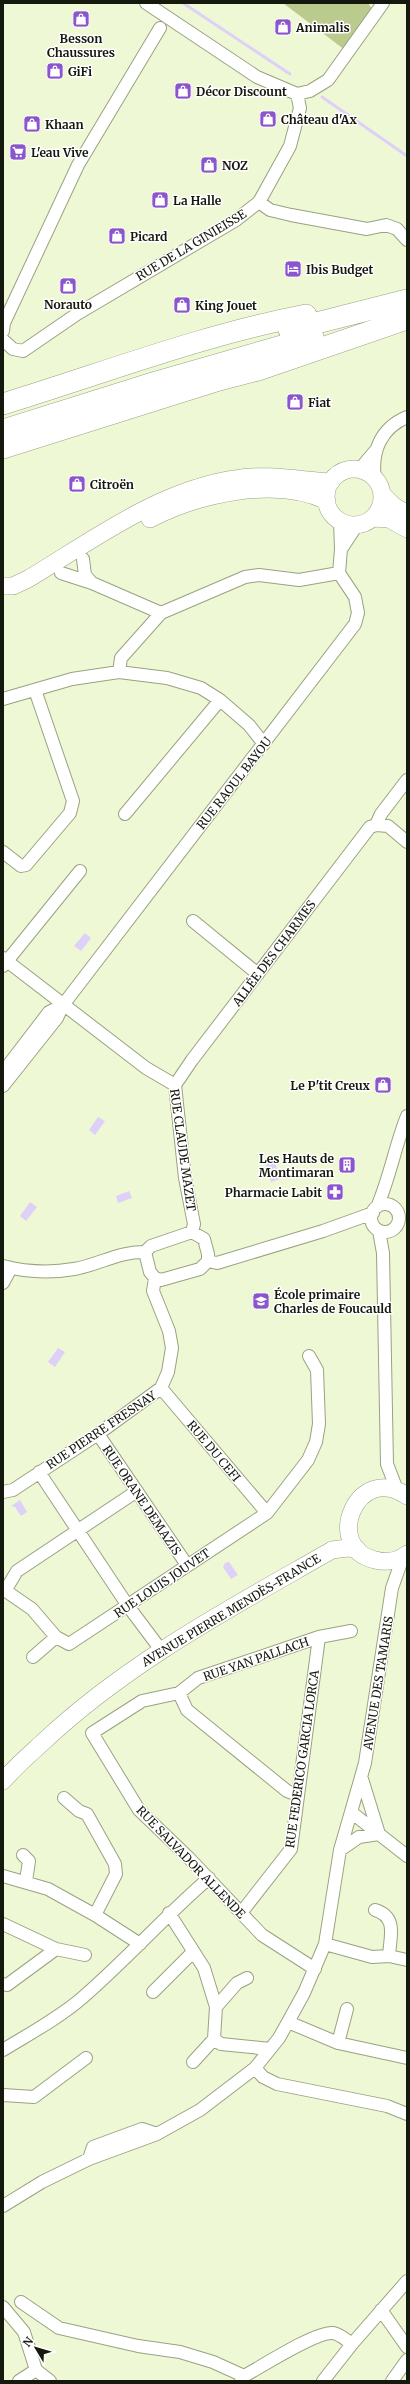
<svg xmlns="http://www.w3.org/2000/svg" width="410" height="2384" font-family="Merriweather,serif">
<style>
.green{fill:#bbcb8e}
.water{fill:#ded0f8}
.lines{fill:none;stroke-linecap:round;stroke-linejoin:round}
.stream{stroke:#ded0f8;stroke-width:3}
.street-casing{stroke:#99a282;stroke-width:14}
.secondary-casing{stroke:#99a282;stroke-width:18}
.highway-casing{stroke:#99a282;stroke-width:22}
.street{stroke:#fff;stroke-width:12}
.secondary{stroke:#fff;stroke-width:17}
.highway{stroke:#fff;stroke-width:21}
.labels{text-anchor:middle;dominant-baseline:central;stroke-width:3;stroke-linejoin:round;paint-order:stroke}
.poi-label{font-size:12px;font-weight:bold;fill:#15180c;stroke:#fff;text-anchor:start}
.street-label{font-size:12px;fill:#15180c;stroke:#fff}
</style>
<rect width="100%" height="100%" fill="#eef8d5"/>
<path class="green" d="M283,3H368L374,12L345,50Z"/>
<path class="water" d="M85,933L91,938L81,951L74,946Z
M98,1117L105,1121L95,1135L89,1130Z
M274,1160L280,1179L271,1182L265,1163Z
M129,1191L132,1198L118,1203L116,1196Z
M30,1202L37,1207L26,1221L20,1216Z
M58,1348L65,1352L55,1367L48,1362Z
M20,1500L27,1512L21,1516L15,1507L11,1506Z
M229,1562L238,1575L231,1579L223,1567L225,1563Z"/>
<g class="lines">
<path class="stream" d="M183,3L290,74
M322,97L407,156"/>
<g class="street-casing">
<path id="street" d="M146,3L257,77L297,94
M297,94L310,91L328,80L383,3
M259,202L270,210L291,215L367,229L386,225L397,229L407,240
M3,331L4,323L78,165L160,28
M3,340L13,349L23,351L77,314L236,220L259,202L290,146L300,108L297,94
M359,470L376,450
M375,479C371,451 381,428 407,417
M342,548L357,525
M83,559L85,575L92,583
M61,573L92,583L161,613
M119,672L121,658L161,613L245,577L259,575L299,580L339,573
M3,699L72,679L119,672L167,678L201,688L220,700L249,725L264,744
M125,814L220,700
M376,825L388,826L407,842
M3,852L21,866L26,865L70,813L73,801L35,690
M193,921L258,974
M3,958L146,1068L175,1085L185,1178L194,1224L192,1232
M3,966L80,871
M3,1072L49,1012L63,1005
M175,1085L192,1060L370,827L376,825L381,814L407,780
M3,1086L57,1018L63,1005L355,624L358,613L355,597L339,573L341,549L340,522
M371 1218a14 14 0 1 1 28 0a14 14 0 1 1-28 0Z
M377,1207C390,1177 395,1146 407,1116
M379,1231L383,1253L387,1464L397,1490
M192,1232L204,1239L208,1254V1261L200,1269L161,1280L155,1278L150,1272L145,1252L151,1246Z
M208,1261L217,1263L323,1231L373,1213
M3,1266C26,1272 50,1273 74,1269C98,1265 120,1251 145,1252
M3,1283L11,1268
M161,1388L267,1513
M98,1434L187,1565
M39,1472L128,1606L161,1650
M3,1492L13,1490L98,1434L161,1388L168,1372L172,1348L169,1331L153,1291L155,1278
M403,1557L392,1588L365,1763L351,1812L407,1856
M3,1589L32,1609L56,1637L69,1644L267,1513L308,1460L316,1442L319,1424L317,1370L309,1356
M5,1591L17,1571L137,1491
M33,1657L56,1637
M179,1693L142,1701L92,1733L139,1810L188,1857L262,1935L315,1969
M362,1779L379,1834
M297,1795L287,1791L187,1710L179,1693L198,1678L319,1637L351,1631
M64,1798L79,1811L87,1814L115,1864L116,1874L95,1915
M340,1850L359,1837L379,1834
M23,1855L29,1861L26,1881
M3,1876L48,1889L95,1915L140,1944
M375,1910C398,1917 390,1937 389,1956
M169,1913L204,1968L216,2007L214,2039L221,2044L270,2049
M241,1913L291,1849L319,1637
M3,1924L56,1949
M325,1944L372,1957L389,1956L407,1960
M3,1984L7,1985L56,1949L85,1955
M153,1992L193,1952
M216,2007L237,1983L247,1978
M288,2022L338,2043L407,2058
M338,2043L347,2009
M3,2050C29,2034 59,2018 82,1998C126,1960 165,1916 209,1878
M193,2062L214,2039
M255,2068L263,2077L277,2084L387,2106L407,2114
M3,2095L34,2097L86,2058
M89,2159L93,2147L142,2129L157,2134
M3,2206L42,2182L89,2159L157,2134L200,2110L255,2068L279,2038L288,2022L304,1993L325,1944L340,1850L351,1812
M21,2302L59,2328L138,2346L180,2352L213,2362L244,2376
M3,2307L24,2332L36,2370L50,2381
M381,2310L407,2347
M19,2381L36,2370
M241,2381L244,2376C261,2367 316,2331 333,2333C340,2334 346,2340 352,2344
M323,2381L352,2344L407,2281
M392,2381L407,2360"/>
</g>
<g class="secondary-casing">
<path id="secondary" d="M326 497a28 28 0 1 1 56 0a28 28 0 1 1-56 0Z
M382,494L394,506L407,514
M373,518L389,519L407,529
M150,519C198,494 276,476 327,501
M3,586H13L28,579C93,540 158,491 234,479C266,473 299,480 331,482
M407,1496C357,1461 322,1548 375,1560C386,1563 398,1561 407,1554
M3,1781C15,1767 29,1755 42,1743C128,1662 231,1608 332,1550L347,1548L357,1549"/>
</g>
<g class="highway-casing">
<path id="highway" d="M289,330L407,300
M3,404C104,373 202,335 306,315
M3,430L156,382L313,337
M3,448L219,380L258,370L407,319"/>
</g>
<use href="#street" class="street"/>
<use href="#secondary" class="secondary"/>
<use href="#highway" class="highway"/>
</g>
<defs>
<g id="shop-square" transform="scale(0.9)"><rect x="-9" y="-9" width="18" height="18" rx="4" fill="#8a55cd" stroke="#fff"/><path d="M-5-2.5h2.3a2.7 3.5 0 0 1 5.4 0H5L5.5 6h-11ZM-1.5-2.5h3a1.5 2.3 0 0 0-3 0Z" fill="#fff"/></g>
<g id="supermarket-square" transform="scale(0.9)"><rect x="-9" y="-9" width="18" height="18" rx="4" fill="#8a55cd" stroke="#fff"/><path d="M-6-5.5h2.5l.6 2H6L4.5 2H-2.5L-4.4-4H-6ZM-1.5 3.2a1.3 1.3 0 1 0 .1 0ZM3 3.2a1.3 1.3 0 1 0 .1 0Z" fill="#fff"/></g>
<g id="hotel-square" transform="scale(0.9)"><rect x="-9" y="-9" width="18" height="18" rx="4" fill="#8a55cd" stroke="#fff"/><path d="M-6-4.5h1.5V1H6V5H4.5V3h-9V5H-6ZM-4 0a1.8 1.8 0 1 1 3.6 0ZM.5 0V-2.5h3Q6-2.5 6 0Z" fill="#fff"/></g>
<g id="building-square" transform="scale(0.9)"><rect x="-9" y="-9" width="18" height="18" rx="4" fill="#8a55cd" stroke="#fff"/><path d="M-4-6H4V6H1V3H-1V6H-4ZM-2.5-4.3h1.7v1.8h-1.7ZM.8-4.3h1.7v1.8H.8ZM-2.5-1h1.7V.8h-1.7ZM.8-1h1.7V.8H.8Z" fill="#fff"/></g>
<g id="pharmacy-square" transform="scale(0.9)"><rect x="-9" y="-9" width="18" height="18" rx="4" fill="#8a55cd" stroke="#fff"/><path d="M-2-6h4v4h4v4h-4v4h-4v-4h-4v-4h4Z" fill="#fff"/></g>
<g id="school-square" transform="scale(0.9)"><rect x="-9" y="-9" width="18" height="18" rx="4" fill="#8a55cd" stroke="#fff"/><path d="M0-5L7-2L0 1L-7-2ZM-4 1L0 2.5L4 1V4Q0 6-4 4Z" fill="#fff"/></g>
</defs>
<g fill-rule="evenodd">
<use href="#shop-square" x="81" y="19"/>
<use href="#shop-square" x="283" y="27"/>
<use href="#shop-square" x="55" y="71"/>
<use href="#shop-square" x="183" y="91"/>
<use href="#shop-square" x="268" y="119"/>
<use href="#shop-square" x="32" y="124"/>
<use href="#supermarket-square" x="18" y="152"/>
<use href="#shop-square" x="209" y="165"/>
<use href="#shop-square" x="160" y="200"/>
<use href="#shop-square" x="117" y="236"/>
<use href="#hotel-square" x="293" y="269"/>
<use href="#shop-square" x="68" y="286"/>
<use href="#shop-square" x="182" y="305"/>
<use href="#shop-square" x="295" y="402"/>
<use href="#shop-square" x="77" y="484"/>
<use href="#shop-square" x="383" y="1085"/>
<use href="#building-square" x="347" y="1165"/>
<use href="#pharmacy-square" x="335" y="1192"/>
<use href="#school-square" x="261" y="1301"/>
</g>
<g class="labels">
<g class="poi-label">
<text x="296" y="27">Animalis</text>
<text x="81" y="38" text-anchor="middle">Besson<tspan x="81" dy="14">Chaussures</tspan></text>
<text x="68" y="71">GiFi</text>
<text x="196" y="91">Décor Discount</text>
<text x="281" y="119">Château d'Ax</text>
<text x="45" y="124">Khaan</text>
<text x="31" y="152">L'eau Vive</text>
<text x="222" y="165">NOZ</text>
<text x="173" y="200">La Halle</text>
<text x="130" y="236">Picard</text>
<text x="306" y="269">Ibis Budget</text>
<text x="68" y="304" text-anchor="middle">Norauto</text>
<text x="195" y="305">King Jouet</text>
<text x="308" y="402">Fiat</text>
<text x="90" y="484">Citroën</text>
<text x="370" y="1085" text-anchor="end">Le P'tit Creux</text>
<text x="334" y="1158" text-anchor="end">Les Hauts de<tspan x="334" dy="14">Montimaran</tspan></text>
<text x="322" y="1192" text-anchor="end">Pharmacie Labit</text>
<text x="274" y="1294">École primaire<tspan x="274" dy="14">Charles de Foucauld</tspan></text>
</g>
<g class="street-label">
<text transform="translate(191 245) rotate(-31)">RUE DE LA GINIEISSE</text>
<text transform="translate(234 783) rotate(-52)">RUE RAOUL BAYOU</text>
<text transform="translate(274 953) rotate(-53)">ALLÉE DES CHARMES</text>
<text transform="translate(183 1150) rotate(82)">RUE CLAUDE MAZET</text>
<text transform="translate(101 1430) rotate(-34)">RUE PIERRE FRESNAY</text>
<text transform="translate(214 1451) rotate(50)">RUE DU CEFI</text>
<text transform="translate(142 1500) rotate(56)">RUE ORANE DEMAZIS</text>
<text transform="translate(162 1583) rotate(-34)">RUE LOUIS JOUVET</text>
<text transform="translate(231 1610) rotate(-31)">AVENUE PIERRE MENDÈS-FRANCE</text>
<text transform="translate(256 1659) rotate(-19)">RUE YAN PALLACH</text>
<text transform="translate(378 1683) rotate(-81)">AVENUE DES TAMARIS</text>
<text transform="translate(302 1759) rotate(-82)">RUE FEDERICO GARCIA LORCA</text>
<text transform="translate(191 1862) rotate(46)">RUE SALVADOR ALLENDE</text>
</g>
</g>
<rect width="410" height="2384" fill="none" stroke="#15180c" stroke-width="8"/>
<g transform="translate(36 2348) rotate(308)" stroke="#ffffff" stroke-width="3" paint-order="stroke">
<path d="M0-3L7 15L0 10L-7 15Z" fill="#15180c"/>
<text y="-6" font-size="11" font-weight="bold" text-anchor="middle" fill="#15180c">N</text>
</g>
</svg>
